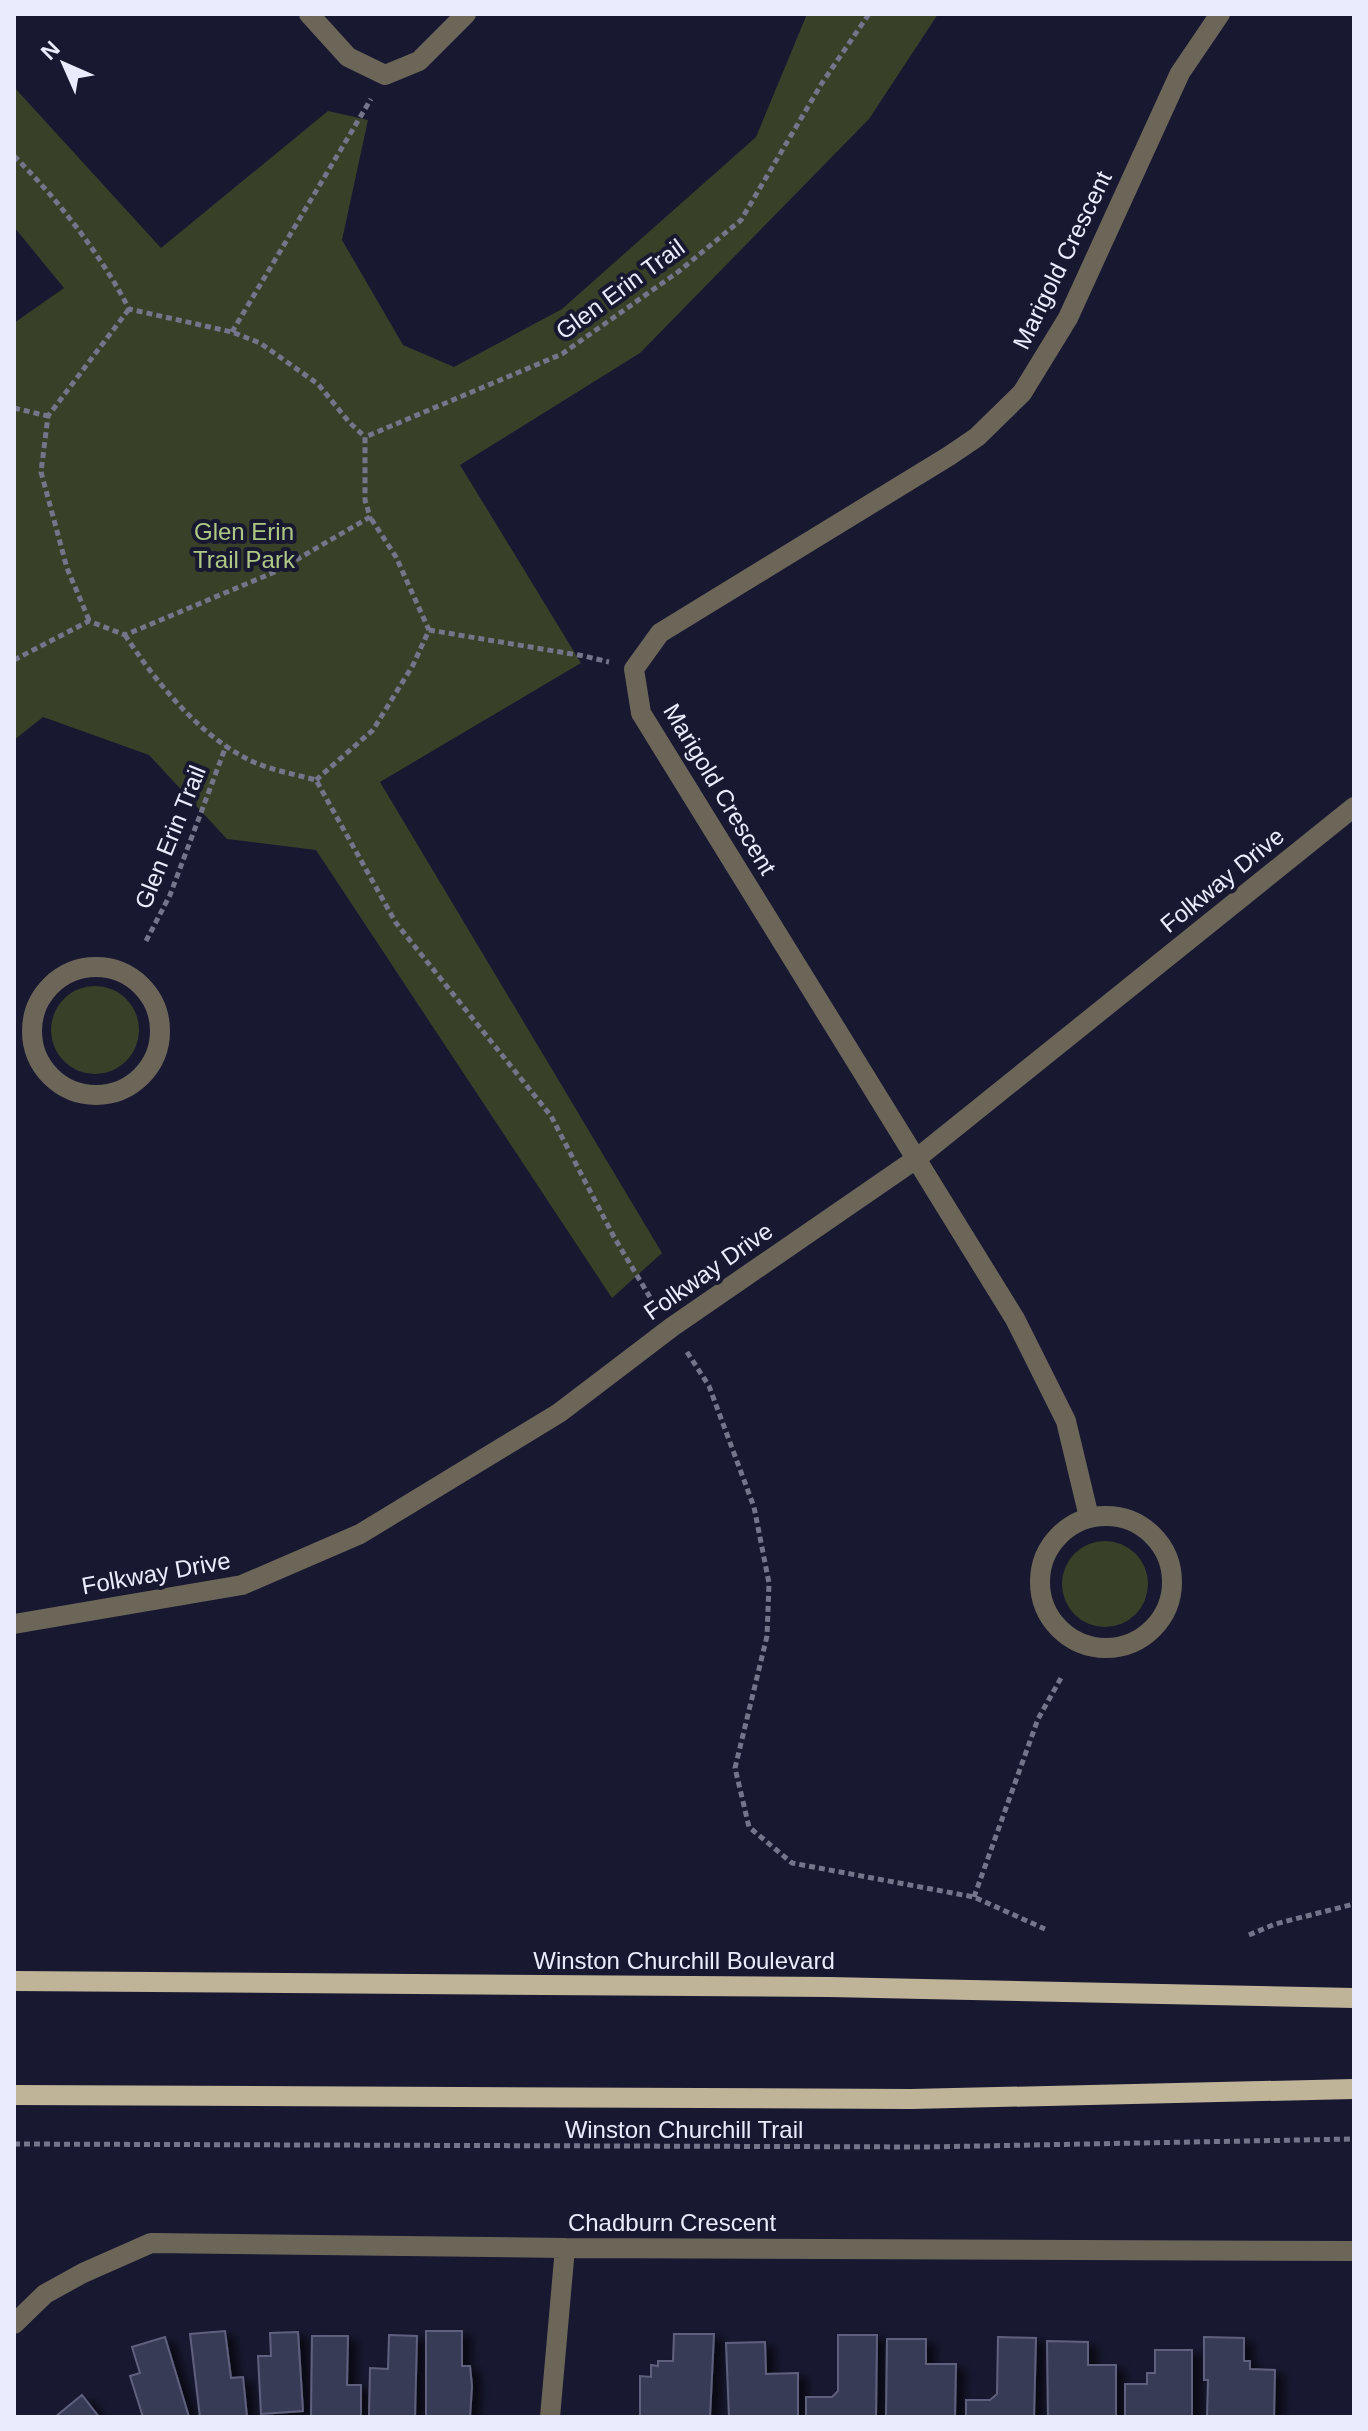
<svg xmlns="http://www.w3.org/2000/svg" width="1368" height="2431" font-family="Arial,sans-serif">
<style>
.green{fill:#384128}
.building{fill:#383a55;stroke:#5f617e;stroke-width:2;filter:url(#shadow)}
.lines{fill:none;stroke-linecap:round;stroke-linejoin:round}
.path{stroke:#74748a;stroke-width:5;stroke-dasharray:6 4;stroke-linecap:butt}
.minor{stroke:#6c6659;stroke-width:20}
.major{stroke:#bfb398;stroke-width:20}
.labels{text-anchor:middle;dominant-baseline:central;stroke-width:8;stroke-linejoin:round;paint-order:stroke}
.street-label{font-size:24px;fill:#eaecfd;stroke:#181831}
.park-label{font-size:24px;fill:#afc985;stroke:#181831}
</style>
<defs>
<filter id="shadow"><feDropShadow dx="9" dy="5" stdDeviation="4" flood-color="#0009"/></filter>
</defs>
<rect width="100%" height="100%" fill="#181831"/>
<path class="green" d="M807,14H938L869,119L640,353L460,465L581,663L380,782L662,1253L612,1298L316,850L227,839L149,755L43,717L14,740V323L64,288L14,227V87L161,248L328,111L368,120L342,240L403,345L454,367L562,309L756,137Z
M51 1030a44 44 0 1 1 88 0a44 44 0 1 1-88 0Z
M1062 1584a43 43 0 1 1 86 0a43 43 0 1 1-86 0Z"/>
<path class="building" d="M225,2331L231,2378L243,2377L247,2417H200L190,2334Z
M426,2331H462V2366H470L472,2386L470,2417H426Z
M298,2332L303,2411L261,2414L258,2356H271L270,2333Z
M674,2334H714L710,2417H640V2376L651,2377V2365L658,2366V2361H673Z
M389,2335L417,2336L415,2417H369L370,2368L388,2369Z
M838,2335H877L876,2417H806V2397H832L838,2391Z
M312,2336H348L347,2385H361V2417H311Z
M165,2337L189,2417H143L130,2376L140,2373L132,2347Z
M998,2337L1036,2338L1034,2417H966V2400H990L997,2394Z
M1204,2337L1244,2338V2361H1250V2369L1275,2370L1274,2417H1207L1208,2380H1204Z
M887,2339H926V2364H956L955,2417H886Z
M1047,2341L1088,2342V2365H1116V2417H1048Z
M765,2342L766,2374L798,2373V2417H729L726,2343Z
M1155,2350H1192V2417H1125V2384H1147V2373H1155Z
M82,2395L99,2417H55Z"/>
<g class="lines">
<path class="path" d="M14,156C56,197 102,256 129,309L232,332L260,343L318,384L349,422L365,437
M232,332L371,99
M14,408L48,416
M89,620L67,568L41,472L48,416L129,309
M429,630L584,656L609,662
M125,635C153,678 194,729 240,755C263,769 290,773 316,780L396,923L551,1116L614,1237L654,1304
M14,660L89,621L125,635L277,571L370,517L365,500V437L562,354L678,272L741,220L822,83L869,14
M316,780L373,730L413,665L429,630L396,557L370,517
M146,941L170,895L226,746
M687,1352L709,1386L754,1507L769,1583L767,1636L735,1768L749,1827L792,1863L974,1897L1045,1929
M974,1897L1038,1719L1061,1678
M1249,1935L1275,1924L1354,1904
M14,2144L925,2147L1354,2139"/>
<path class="minor" d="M309,14L348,57L385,75L419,61L466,14
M32 1031a64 64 0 1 1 128 0a64 64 0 1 1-128 0Z
M1040 1582a66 66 0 1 1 132 0a66 66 0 1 1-132 0Z
M1089,1517L1066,1421L1015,1319L641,713L634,669L660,633L949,456L977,437L1022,393L1068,318L1180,73L1220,14
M14,1624L242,1585L360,1534L559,1413L672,1327L916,1159L1354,807
M14,2324L45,2294L83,2273L151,2243L565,2248L1354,2251
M550,2417L565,2248"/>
<path class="major" d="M14,1981L829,1987L1354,1998
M14,2095L911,2099L1354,2089"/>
</g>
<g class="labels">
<g class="street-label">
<text transform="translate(1062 260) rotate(-64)">Marigold Crescent</text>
<text transform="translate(620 289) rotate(-36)">Glen Erin Trail</text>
<text transform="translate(720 789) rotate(59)">Marigold Crescent</text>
<text transform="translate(170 837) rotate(-68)">Glen Erin Trail</text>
<text transform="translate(1222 880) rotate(-39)">Folkway Drive</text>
<text transform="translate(708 1271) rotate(-35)">Folkway Drive</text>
<text transform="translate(156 1573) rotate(-10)">Folkway Drive</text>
<text x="684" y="1960">Winston Churchill Boulevard</text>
<text x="684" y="2129">Winston Churchill Trail</text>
<text x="672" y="2222">Chadburn Crescent</text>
</g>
<g class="park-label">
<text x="244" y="531">Glen Erin<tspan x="244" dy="28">Trail Park</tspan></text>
</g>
</g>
<rect width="1368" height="2431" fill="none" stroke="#eaecfd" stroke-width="32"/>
<g transform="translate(64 64) rotate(315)" stroke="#181831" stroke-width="6" paint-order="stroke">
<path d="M0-6L14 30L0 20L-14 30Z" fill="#eaecfd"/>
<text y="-12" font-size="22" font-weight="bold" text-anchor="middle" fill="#eaecfd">N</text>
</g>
</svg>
